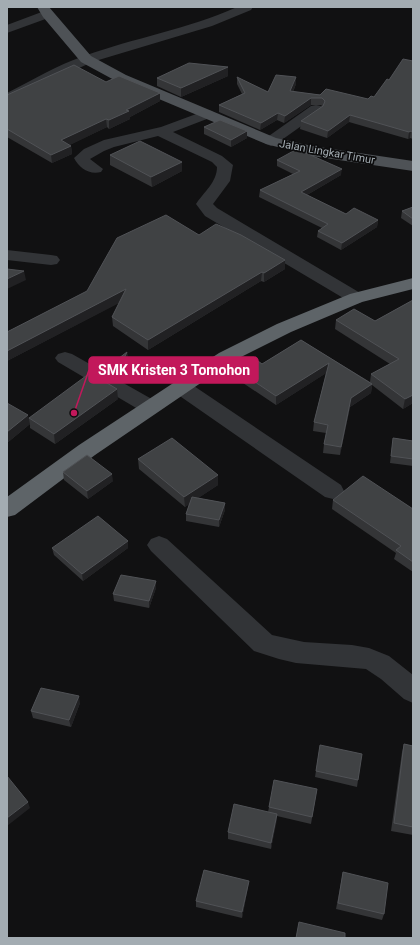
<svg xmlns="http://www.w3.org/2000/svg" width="420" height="945" font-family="Roboto,sans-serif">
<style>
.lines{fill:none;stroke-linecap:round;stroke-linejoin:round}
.minor{fill:#323437;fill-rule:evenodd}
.major{fill:#4e5256;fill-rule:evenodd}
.highway{fill:#5e6468;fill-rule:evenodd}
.wall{fill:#343537}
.shaded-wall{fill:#212123}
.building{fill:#404244;stroke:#505256}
.labels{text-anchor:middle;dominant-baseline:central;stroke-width:3.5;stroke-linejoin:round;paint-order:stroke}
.far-street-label{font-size:11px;fill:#a3acb2;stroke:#0c0c0d}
.leader{fill:none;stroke:#c2185b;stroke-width:1.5}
.callout-dot{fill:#c2185b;stroke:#0c0c0d;stroke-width:1.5}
.callout{fill:#c2185b;stroke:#c2185b;stroke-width:1.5}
.callout-label{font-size:14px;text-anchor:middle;font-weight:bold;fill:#fff}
</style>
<rect width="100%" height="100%" fill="#111112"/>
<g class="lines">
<path class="minor" d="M237,7H253L251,10L212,26L92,62L7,102V93C33,80 57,65 84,56C134,38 188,29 237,7Z
M47,10L51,11L53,14L51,17L7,33V25Z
M316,105L321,106L323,109L321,112L276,144L271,146L266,144L263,141L266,138L311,106Z
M207,110L212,111L214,114L212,117L173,132L222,156L233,165L230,181L213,204L217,208L362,294L365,298L362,302L356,304L350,302L205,216L196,204C204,192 217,182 217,167L212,162L158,136L114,147L104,151L90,159L103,169L101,172C89,175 79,168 74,158L84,149L104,140L161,127Z
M7,250L51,255L57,256L60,260L57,264L51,265L7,260Z
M65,352L72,354L157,402L160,407L157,412L150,414L143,412L58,362L55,358L58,354Z
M181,380L188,382L341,485L344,491L341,497L333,499L325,497L174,392L171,387L174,382Z
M159,536L167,539L272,635L304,642L352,645L369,648L389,656L413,675V703L404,699L381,679L366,669L296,663L279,659L254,651L151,551L147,545L151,539Z"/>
<path class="major" d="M37,7H49L91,56L126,75L276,138L312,146L413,161V171L312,156L266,144L116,81L81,62L43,17Z"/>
<path class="highway" d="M413,278V289L362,302L291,332L233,361L95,455L15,515L7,517V497L79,445L219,353L277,324L350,294Z"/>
</g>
<path class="wall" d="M413,61V139L410,138L408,139L349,122L327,138L300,129L301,121L322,106L321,105H311L284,123L277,120L260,130L219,112V105L242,94L237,84V77L268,92L296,84L293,92L368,99L374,97L389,80Z
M228,76L181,97L157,86V78Z
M106,82L160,101L130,117V119L109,129L107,127L69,145L71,146L72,154L52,163L7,137V95Z
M204,127L247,138L231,147L204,134Z
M110,155L182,162V171L152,187L110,165Z
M277,160L341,175L307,195L346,214L378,220L377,227L341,250L317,237L318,231L322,228L259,197L260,190L293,174L277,166Z
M413,207V226L401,218L402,211Z
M199,235L285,269L264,282L261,281L148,350L113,326L112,317L120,302L7,361V332Z
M413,300V403L403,409L372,385L371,393L350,407L340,455L323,453L324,444L326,433L313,431L314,422L326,373L276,405L240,381V372L262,364L301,340L370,382L371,374L390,364L335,329L336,320L375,321Z
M128,355L117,378L106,372V368Z
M118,399L55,444L30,428V424L7,443V403L29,418Z
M393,438L413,441V466L390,463Z
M138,459L218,485L198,498L225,503V510L219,527L186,521V514L189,504L185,507L139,469Z
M63,472L113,481L88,499L64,480Z
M333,500L413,509V572L394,559L396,553L332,509Z
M52,548H128L83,581L54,555Z
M156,588L149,608L114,601L113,594Z
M80,703L71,727L33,718L31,711Z
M404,744L413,746V835L391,831L402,752Z
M320,745L358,780L357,787L315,777Z
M317,789L311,824L277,816L271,849L228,839V832L268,812L269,807Z
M343,872L384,914L382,920L336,909Z
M249,881L248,887L242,918L196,907V901Z"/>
<path class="shaded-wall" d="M228,67V76L181,97V88Z
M296,77V84L290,98V91Z
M160,93V101L130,117V119L109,129V120L126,110Z
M311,98V105L284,123L285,116Z
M278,113L277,120L260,130L261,123Z
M350,115L349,122L327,138L328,131Z
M106,119L107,127L62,149L61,140Z
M247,131V138L231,147V140Z
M411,131L410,138L408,139L409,132Z
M71,146L72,154L52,163L51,155Z
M182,162V171L152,187L151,177Z
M342,169L341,175L300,199L301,192Z
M378,220L377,227L341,250L342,243Z
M285,260V269L264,282V273Z
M24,271L26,280L7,289V279Z
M262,272L261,281L148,350V340Z
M126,289L127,299L7,361V351Z
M127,352L128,355L117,378V374Z
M329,363L328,372L276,405V396Z
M372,384L371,393L350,407L340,455L341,447L351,398Z
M117,389L118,399L55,444L54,434Z
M413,395V403L403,409L405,399Z
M28,415L30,424L7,443V432Z
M112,474L113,481L88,499L87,491Z
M218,475V485L185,507L184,497Z
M225,503V510L219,527V520Z
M128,541V548L83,581L82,574Z
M156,581V588L149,608V601Z
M79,696L80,703L71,727L69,720Z
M28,802L30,808L7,826V818Z
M277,814V820L271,849V843Z
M249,881L248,887L242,918V912Z"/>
<path class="building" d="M403,59L413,61V132L411,131L409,132L350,115L328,131L301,121L323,106L325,101L322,98H311L285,116L278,113L261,123L219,105L245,93L237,77L268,92L276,75L296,77L290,91L320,95L326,89L368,99L371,96L374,97L387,79L389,80Z
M189,63L228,67L181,88L157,78Z
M74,65L106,82L119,76L160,93L126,110L129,111L109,120L106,119L61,140L71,146L51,155L7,129V95Z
M220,120L247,131L231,140L204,127Z
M140,141L182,162L151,177L110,155Z
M297,149L342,169L301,192L346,214L354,208L378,220L342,243L318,231L328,224L260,190L300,171L277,160Z
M413,207V219L402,211Z
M166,215L199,235L216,224L241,235L285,260L264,273L262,272L148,340L112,317L126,289L7,351V332L87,291L117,238Z
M7,269L24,271L7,279Z
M413,300V395L405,399L371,374L399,359L336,320L354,309L375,321Z
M301,340L372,384L351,398L341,447L324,444L328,425L314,422L329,363L276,396L240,372L258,361L262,364Z
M127,352L117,374L106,368Z
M90,373L117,389L54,434L29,418Z
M7,403L28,415L7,432Z
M172,438L218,475L184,497L138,459Z
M393,438L413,441V459L391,456Z
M87,455L112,474L87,491L63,472Z
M363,476L413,509V562L396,550L401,546L333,500Z
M192,497L225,503L219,520L186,514Z
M98,516L128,541L82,574L52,548Z
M121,575L156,581L149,601L113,594Z
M41,688L79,696L69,720L31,711Z
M404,744L413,746V827L394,823Z
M320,745L362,754L358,780L316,771Z
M7,776L28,802L7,818Z
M274,780L317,789L312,817L269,807Z
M234,804L277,814L271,843L228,832Z
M204,870L249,881L242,912L196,901Z
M343,872L388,883L384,914L338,903Z
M299,922L345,933V938H296Z"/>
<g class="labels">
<g class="far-street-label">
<text transform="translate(327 152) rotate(10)">Jalan Lingkar Timur</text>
</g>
</g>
<path class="leader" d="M74 413L89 370"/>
<circle class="callout-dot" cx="74" cy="413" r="4"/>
<rect class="callout" x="89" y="357" width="169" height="26" rx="4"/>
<g class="callout-label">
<text x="174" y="375">SMK Kristen 3 Tomohon</text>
</g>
<rect width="420" height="945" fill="none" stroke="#a3acb2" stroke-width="16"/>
</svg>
